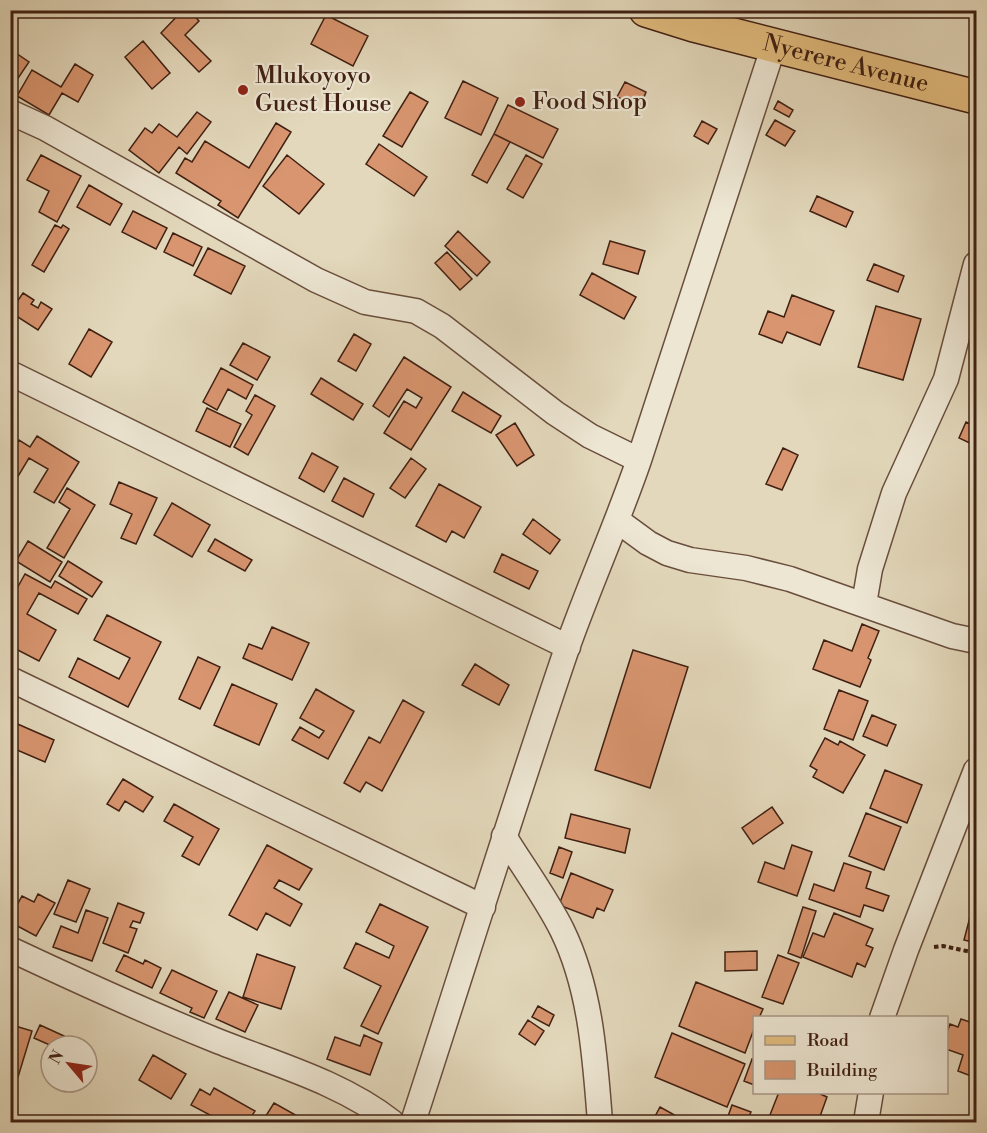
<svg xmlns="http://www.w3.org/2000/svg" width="987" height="1133" font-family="'Libre Bodoni',serif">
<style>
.building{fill:#d8956f;stroke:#402013;stroke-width:1.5}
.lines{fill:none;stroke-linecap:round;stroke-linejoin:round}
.minor-casing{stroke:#694e3d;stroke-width:27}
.primary-casing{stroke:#402013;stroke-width:36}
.path{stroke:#402013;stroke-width:4;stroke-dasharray:4.5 3;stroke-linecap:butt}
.minor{stroke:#ede6d3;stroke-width:24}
.primary{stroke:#e2bc7e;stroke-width:33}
.poi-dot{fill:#8f2418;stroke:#ede6d3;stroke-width:2}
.labels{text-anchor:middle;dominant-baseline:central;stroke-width:4.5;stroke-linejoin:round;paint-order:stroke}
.street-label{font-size:24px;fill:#402013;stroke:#ede6d3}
.poi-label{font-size:24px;fill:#402013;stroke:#ede6d3;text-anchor:start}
</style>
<rect width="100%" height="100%" fill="#e3d8bb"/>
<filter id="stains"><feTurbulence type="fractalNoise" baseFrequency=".00333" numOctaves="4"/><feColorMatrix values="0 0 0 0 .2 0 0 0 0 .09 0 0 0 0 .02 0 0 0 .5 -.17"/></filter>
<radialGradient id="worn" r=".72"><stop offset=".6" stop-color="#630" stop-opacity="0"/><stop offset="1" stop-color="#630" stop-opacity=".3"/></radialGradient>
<path class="building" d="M183,10H189L199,21L185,35L211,61L199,72L161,33Z
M326,15L368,36L353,66L311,44Z
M143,41L170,73L152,89L125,57Z
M10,49L29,62L10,90Z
M75,64L93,75L78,102L62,93L49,115L17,96L32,70L61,87Z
M463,81L498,98L481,135L445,118Z
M625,82L646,92L640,107L617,97Z
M410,92L428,102L402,147L383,136Z
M778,101L793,110L789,117L774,109Z
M508,105L558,129L543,158L494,134Z
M197,112L211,122L187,154L179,147L159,173L129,150L145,128L152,133L159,124L177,137Z
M775,120L795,131L785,146L766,135Z
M702,121L717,129L708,144L694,136Z
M276,123L291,132L238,218L218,205L221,201L176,173L185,158L192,162L205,141L249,168Z
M494,134L510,142L487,183L472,175Z
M379,144L427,177L414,196L366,164Z
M41,155L81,176L57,222L39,212L49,191L27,180Z
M287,155L324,184L299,214L263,186Z
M526,155L542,164L523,198L507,189Z
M89,185L122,204L110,225L77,207Z
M817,196L853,212L846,227L810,211Z
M133,211L167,228L156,249L122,232Z
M55,225L61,228L63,225L69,229L44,272L32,265Z
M458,231L490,262L477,276L445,246Z
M173,233L202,247L193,266L164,252Z
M610,241L645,251L638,274L603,264Z
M208,248L245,266L231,294L194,275Z
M447,252L472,279L460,290L435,263Z
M874,264L904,276L898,292L867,280Z
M592,273L636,297L624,319L580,295Z
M23,293L34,300L31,304L38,308L41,302L52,309L38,330L10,312Z
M792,295L834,311L820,345L787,332L782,343L759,334L768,311L784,317Z
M876,306L921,319L903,380L858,367Z
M89,329L112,342L91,377L69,364Z
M354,334L371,344L356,371L338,361Z
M243,343L270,357L257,380L230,365Z
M404,357L451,387L411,450L384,433L404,401L416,408L422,398L407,389L389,417L373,406Z
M221,368L253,385L246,399L228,389L217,410L203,402Z
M321,378L363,404L353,420L311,394Z
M463,392L501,416L491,433L452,411Z
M255,395L275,406L248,455L234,447L252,415L246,411Z
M207,408L241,424L230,447L196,431Z
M966,422L976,427V446L959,438Z
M515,423L534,455L517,466L496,435Z
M37,436L79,462L54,503L34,492L48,469L29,458L14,483L10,481V454L19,440L30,447Z
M783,448L798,455L782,490L766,484Z
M312,453L338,467L324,492L299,478Z
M411,458L426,469L405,498L390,488Z
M344,478L374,494L363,517L332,501Z
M119,482L157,498L136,544L121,538L132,514L110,504Z
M439,484L481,507L464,538L452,531L446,542L416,526Z
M67,488L95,505L64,558L47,548L70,509L59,502Z
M172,503L210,525L192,557L154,535Z
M533,519L560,540L550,554L523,534Z
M215,539L252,560L245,571L208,551Z
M28,541L62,562L50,582L16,561Z
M502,554L538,571L529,589L494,572Z
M68,561L102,582L92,597L59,576Z
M25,574L51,588L55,581L87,599L78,614L39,593L27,614L56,630L39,661L10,646V601Z
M107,615L161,642L128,707L69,677L78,658L119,679L130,658L94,640Z
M862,624L879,631L868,658L871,660L860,687L813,669L824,640L852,651Z
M272,627L309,643L292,680L243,658L249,644L262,649Z
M633,650L688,667L650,788L595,770Z
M198,657L220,667L200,709L179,699Z
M475,664L509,685L499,705L462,685Z
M232,684L277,704L259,745L214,725Z
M316,689L354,711L328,759L292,740L300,727L319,738L324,731L300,718Z
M839,690L868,701L853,740L824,729Z
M403,700L424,712L382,791L366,782L360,792L344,783L369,737L380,743Z
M872,715L896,725L887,746L863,736Z
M13,722L54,740L45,762L10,747V727Z
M825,738L838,745L840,741L865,755L843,793L813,777L817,770L810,766Z
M885,770L922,785L907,823L870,808Z
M123,779L153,797L143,812L125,801L119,811L107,804Z
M174,804L219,829L199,865L182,856L193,837L164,821Z
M772,807L783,823L753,844L742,828Z
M866,813L901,827L884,870L849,856Z
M571,814L630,829L625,853L565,838Z
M267,845L312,869L299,890L279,880L274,888L302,904L290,926L266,913L257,930L229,915Z
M792,845L812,852L797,896L758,882L765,862L784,869Z
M559,847L572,852L563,878L550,873Z
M844,863L871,872L866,888L889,896L883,911L864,905L860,917L809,899L814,884L834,891Z
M571,873L613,890L604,911L597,908L593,918L559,905Z
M68,880L90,889L76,922L54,914Z
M38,894L55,903L36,936L10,922V906L12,902L17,905L22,896L34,902Z
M976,894V943L964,940Z
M118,903L144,913L140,923L133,921L130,927L137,929L128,953L103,943Z
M380,904L428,927L378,1034L361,1026L381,986L344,968L356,943L389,958L394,946L366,932Z
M803,907L816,911L801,958L788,953Z
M86,910L108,918L92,961L53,947L61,926L78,933Z
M834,913L873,929L866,945L873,948L865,967L857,963L852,977L803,957L813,933L824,937Z
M757,951V970L725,971V952Z
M257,954L295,967L281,1009L243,997Z
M124,955L143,964L145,960L161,968L152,988L116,971Z
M778,955L799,963L783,1004L762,997Z
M172,970L217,991L204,1018L190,1012L192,1008L160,993Z
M696,982L763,1009L759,1018H754V1029L745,1053L679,1026Z
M229,992L258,1005L245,1032L216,1019Z
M538,1006L554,1015L549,1026L532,1017Z
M961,1019L976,1024V1078L958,1071L963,1055L946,1049V1035L950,1024L958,1027Z
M528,1020L544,1031L535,1045L519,1034Z
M12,1025L32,1031L18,1077L10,1075Z
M40,1025L64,1036L60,1046H52L34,1038Z
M672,1033L745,1064L727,1107L655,1077Z
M364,1035L382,1043L370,1075L327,1059L335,1037L360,1046Z
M153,1055L186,1074L171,1099L139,1080Z
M752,1059L754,1060V1085L744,1081Z
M214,1088L255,1111L248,1122H223L191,1105L200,1089L210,1095Z
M779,1092H816L827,1097L818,1122H774L768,1120Z
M274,1103L308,1122H262Z
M732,1105L751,1112L747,1122H726Z
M660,1107L687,1122H652Z"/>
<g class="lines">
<g class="minor-casing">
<path id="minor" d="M10,112L45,128L316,280L365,302L416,311L442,326L555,413L590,436L639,460
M10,373L568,647
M618,521L648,543L667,553L690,560L746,568L790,579L952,636L976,641
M864,604L870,569L894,493L946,379L976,264
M10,679L483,907
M504,836C523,867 546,898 562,930C591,989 595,1058 600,1122
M10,949C78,981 146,1012 215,1040C275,1064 341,1082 392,1122
M882,1018L906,950L976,770
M413,1122C464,965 513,807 566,651C589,586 617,524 639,460L774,45
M866,1122L871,1092"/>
</g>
<g class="primary-casing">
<g id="primary">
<path id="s1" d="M646,10L694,25L976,97"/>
</g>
</g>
<path class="path" d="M934,947L943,946L976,953"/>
<use href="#minor" class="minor"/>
<use href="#primary" class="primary"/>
</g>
<g class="poi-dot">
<circle cx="243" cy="90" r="6"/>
<circle cx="520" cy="102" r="6"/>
</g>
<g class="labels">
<g class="street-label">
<text stroke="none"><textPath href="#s1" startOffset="207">Nyerere Avenue</textPath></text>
</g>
<g class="poi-label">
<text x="255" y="76">Mlukoyoyo<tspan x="255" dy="28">Guest House</tspan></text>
<text x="532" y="102">Food Shop</text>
</g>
</g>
<rect width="987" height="1133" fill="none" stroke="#e3d8bb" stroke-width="36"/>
<rect x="12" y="12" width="963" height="1109" fill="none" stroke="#402013" stroke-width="3"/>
<rect x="18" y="18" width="951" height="1097" fill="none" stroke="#402013" stroke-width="1.5"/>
<rect x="753" y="1016" width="195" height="78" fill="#ede6d3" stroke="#a89786" stroke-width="1.5"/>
<rect x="765" y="1036" width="30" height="9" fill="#e2bc7e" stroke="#a89786" stroke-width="1.5"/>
<text x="807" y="1046" font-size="18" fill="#402013">Road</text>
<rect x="765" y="1061" width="30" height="18" fill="#d8956f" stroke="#a89786" stroke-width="1.5"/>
<text x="807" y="1076" font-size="18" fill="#402013">Building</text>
<g transform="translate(69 1064) rotate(299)"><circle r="28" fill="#ede6d3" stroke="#a89786" stroke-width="1.5"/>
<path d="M0-4.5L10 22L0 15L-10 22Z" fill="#8f2418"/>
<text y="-9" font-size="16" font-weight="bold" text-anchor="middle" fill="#402013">N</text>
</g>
<rect width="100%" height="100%" filter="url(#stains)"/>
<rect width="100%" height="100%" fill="url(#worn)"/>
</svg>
